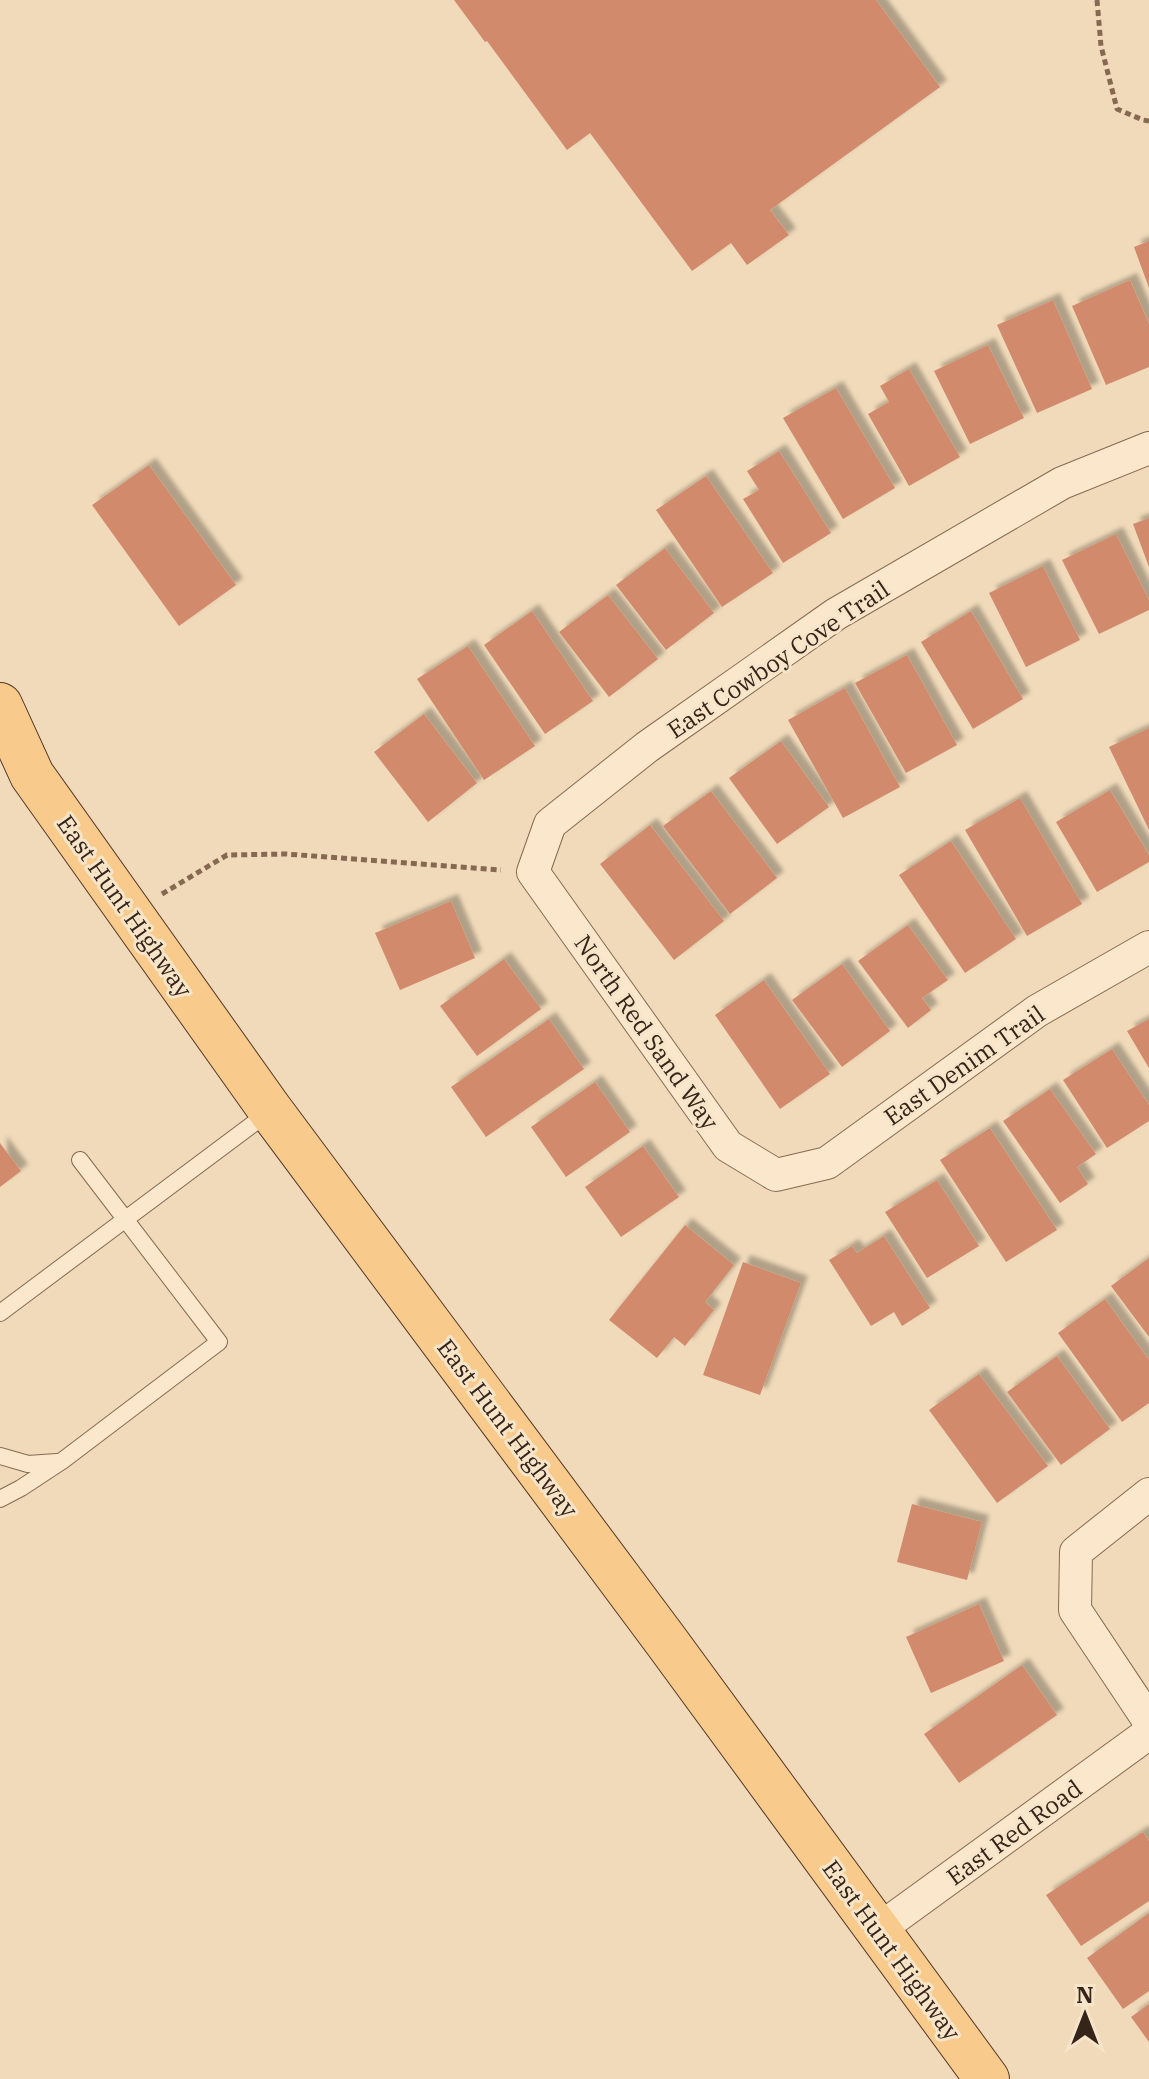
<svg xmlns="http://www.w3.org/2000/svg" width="1149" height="2079" font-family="'IBM Plex Serif',serif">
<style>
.building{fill:#d18b6c;filter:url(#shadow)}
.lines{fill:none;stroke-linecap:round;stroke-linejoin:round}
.service-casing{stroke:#876953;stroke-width:18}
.minor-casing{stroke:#876953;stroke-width:34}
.primary-casing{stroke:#543828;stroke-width:46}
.path{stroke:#876953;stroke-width:5;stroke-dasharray:6 4;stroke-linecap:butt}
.service{stroke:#fbe8cc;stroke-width:16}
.minor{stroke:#fbe8cc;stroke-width:32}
.primary{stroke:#f8cb8c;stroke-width:44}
.labels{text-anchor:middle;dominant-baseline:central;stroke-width:6;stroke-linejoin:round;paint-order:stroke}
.street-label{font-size:24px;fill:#352419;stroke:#f7e5c9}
</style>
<defs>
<filter id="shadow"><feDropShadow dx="7" dy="-7" stdDeviation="2" flood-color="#0004"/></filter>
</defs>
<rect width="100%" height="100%" fill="#f0dab9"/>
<path class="building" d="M454,0H876L940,87L770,210L789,235L747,265L731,243L692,271L590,133L567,150L487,41L485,42Z
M1149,241V288L1134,247Z
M1130,280L1149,324V367L1106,385L1072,306Z
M1053,300L1092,389L1037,413L997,325Z
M988,345L1024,418L970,444L934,371Z
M909,369L960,457L909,486L868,414L889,402L880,386Z
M836,388L895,488L843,519L783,418Z
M779,451L831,533L783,563L743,499L759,490L747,471Z
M149,465L236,585L179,626L92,505Z
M706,476L773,573L722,607L656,510Z
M1149,518V567L1133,524Z
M1116,534L1149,600V610L1099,634L1062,560Z
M665,548L714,613L666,650L616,585Z
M1043,566L1080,640L1026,667L989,593Z
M608,595L658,659L609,697L559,632Z
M532,611L593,701L545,734L484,645Z
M971,611L1023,699L973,729L921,642Z
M468,646L535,746L484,780L417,679Z
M907,655L957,745L906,773L855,683Z
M845,688L900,787L843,818L788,720Z
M424,714L477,783L428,822L374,752Z
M1149,728V830L1109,747Z
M781,741L829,807L777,844L729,778Z
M1110,790L1149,855V862L1097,892L1056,822Z
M711,791L777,878L730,914L663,826Z
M1020,798L1082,904L1027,936L965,830Z
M650,825L724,921L674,960L600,864Z
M951,841L1016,939L965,973L899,875Z
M451,901L475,958L400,990L375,933Z
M908,925L948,980L922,998L931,1010L908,1028L858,961Z
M504,959L541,1009L477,1056L440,1006Z
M842,964L890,1031L842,1067L792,1000Z
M764,980L830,1074L780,1109L715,1015Z
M549,1019L584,1069L486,1137L451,1087Z
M1149,1019V1068L1127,1031Z
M1112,1049L1149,1105V1121L1107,1148L1063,1080Z
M595,1082L630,1132L566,1177L531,1127Z
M1050,1089L1096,1154L1077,1167L1088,1184L1060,1203L1003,1121Z
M990,1128L1057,1230L1006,1262L940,1160Z
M0,1143L21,1171L0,1187Z
M643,1146L679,1197L621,1237L585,1187Z
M937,1180L979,1246L927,1278L885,1212Z
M685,1225L734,1265L705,1302L714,1310L685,1346L674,1337L657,1358L609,1320Z
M884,1236L930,1308L902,1326L894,1312L871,1326L829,1260L852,1246L857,1253Z
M1149,1258V1337L1111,1286Z
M743,1262L801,1283L760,1395L703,1375Z
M1105,1299L1149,1360V1403L1122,1422L1058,1333Z
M1057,1356L1110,1429L1061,1465L1007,1392Z
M979,1374L1048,1466L997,1503L929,1410Z
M912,1504L982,1522L967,1580L897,1562Z
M979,1604L1004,1661L931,1693L906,1637Z
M1022,1665L1057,1715L959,1783L924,1734Z
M1143,1832L1149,1841V1901L1081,1946L1046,1895Z
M1149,1913V1991L1123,2009L1087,1958Z
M1149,2004V2042L1131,2017Z"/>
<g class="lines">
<g class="service-casing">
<path id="service" d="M0,1313L269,1112
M0,1456L28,1464L57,1462
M0,1499L21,1488L62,1461L219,1342L80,1160"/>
</g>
<g class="minor-casing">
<path id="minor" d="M1149,448L1062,483L836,614L647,747L550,824L533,872L728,1146L776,1175L827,1163L1037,1011L1149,947
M1149,1494L1076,1552L1075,1610L1149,1721
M878,1930L1149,1733"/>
</g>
<g class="primary-casing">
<path id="primary" d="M0,705L32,775L271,1111L666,1641L987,2079"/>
</g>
<path class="path" d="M1097,0L1101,46L1117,109L1143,120L1149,121
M162,894L227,855L286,854L501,870"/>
<use href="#service" class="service"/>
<use href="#minor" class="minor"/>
<use href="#primary" class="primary"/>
</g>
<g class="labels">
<g class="street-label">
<text transform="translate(778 659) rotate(-34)">East Cowboy Cove Trail</text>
<text transform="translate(125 906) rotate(55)">East Hunt Highway</text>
<text transform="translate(647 1032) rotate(55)">North Red Sand Way</text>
<text transform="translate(964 1065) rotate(-35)">East Denim Trail</text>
<text transform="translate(508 1428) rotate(53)">East Hunt Highway</text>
<text transform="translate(1014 1832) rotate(-36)">East Red Road</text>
<text transform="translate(892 1950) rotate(54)">East Hunt Highway</text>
</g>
</g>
<g transform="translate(1085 2015)" stroke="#f7e5c9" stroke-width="6" paint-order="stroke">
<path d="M0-6L14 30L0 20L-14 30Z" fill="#352419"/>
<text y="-12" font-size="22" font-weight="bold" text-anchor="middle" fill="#352419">N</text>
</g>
</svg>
